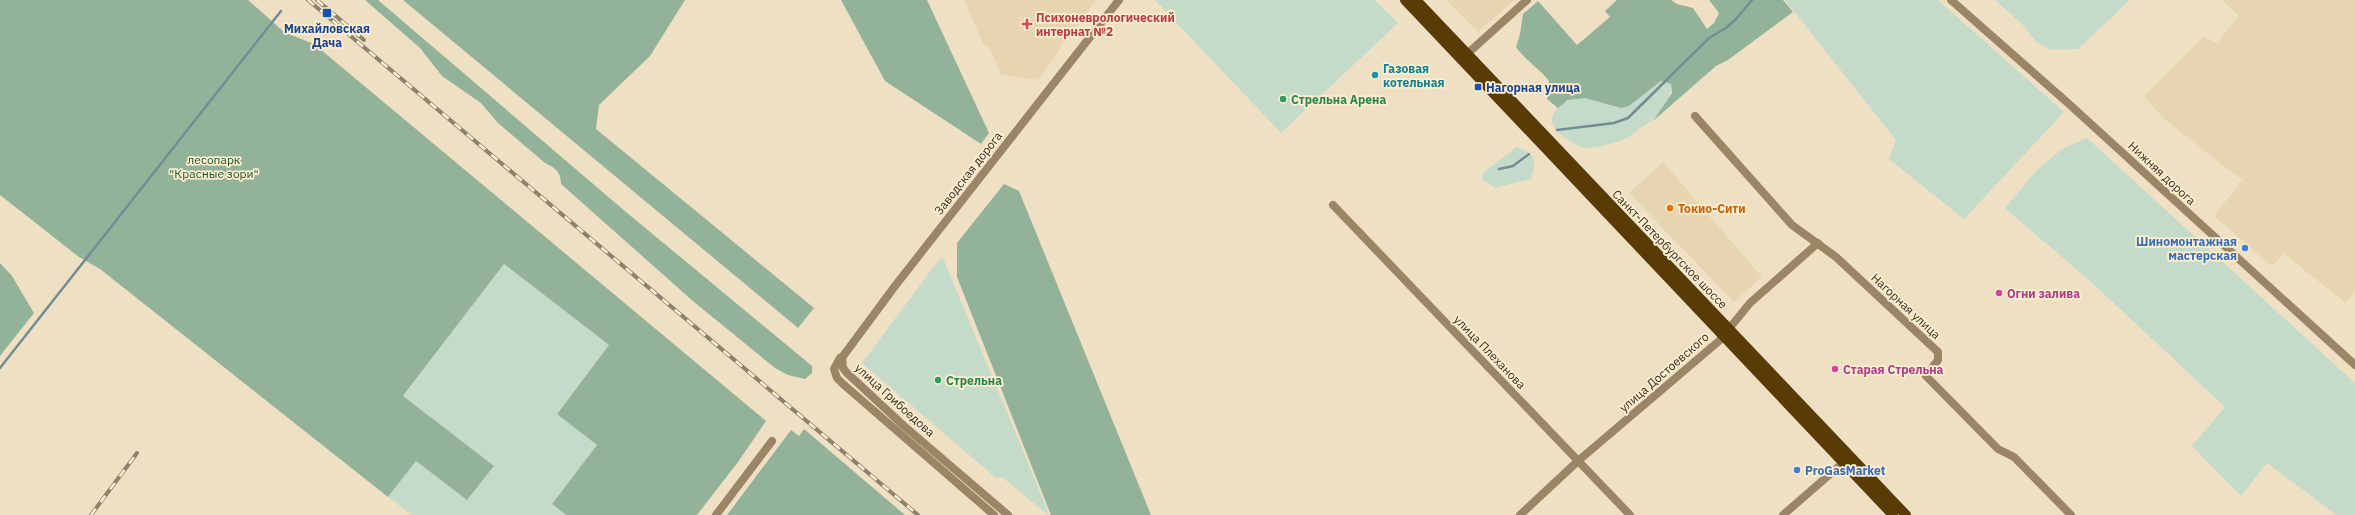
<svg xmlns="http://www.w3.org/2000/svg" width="2355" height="515" font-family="'IBM Plex Sans',sans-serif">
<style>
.built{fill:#e7d4b0}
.green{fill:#c5dbca}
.forest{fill:#92b39a}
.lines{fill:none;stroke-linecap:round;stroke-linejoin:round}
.stream{stroke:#728d96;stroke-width:2.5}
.street{stroke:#9a8567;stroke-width:8}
.primary{stroke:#583b05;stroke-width:10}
.rail-casing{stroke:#8c826e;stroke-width:4}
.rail{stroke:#fdeed0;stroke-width:2.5;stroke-dasharray:8;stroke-linecap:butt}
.transit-dot{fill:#1a4fb4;stroke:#fdeed0;stroke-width:1.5}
.health-dot{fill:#e0444e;stroke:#fdeed0;stroke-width:1.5}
.culture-dot{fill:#0f9aa8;stroke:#fdeed0;stroke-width:1.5}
.leisure-dot{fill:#2e9e5b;stroke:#fdeed0;stroke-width:1.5}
.food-dot{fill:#e8710a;stroke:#fdeed0;stroke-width:1.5}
.shop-dot{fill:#3f7fe0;stroke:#fdeed0;stroke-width:1.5}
.hotel-dot{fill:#d1479c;stroke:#fdeed0;stroke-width:1.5}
.labels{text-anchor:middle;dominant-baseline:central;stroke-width:3.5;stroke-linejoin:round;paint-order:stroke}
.health-label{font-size:12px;font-weight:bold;fill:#be3a42;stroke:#fdeed0;text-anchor:start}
.transit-label{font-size:12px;font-weight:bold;fill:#164399;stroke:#fdeed0}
.culture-label{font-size:12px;font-weight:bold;fill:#0d838f;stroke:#fdeed0;text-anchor:start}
.leisure-label{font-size:12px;font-weight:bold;fill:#27864d;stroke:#fdeed0;text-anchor:start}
.park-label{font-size:12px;fill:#194f2d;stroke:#fdeed0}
.street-label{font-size:12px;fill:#322c21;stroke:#fdeed0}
.food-label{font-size:12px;font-weight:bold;fill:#c56008;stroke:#fdeed0;text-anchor:start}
.shop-label{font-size:12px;font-weight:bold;fill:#366cbe;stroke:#fdeed0;text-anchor:end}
.hotel-label{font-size:12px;font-weight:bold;fill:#b23c85;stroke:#fdeed0;text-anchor:start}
</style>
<rect width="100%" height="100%" fill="#efe0c3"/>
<path class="built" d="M964,0H1096L1065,43L1063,42L1060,47L1061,48L1038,80L1001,75L991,50L983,44Z
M1446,0H1514L1478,32Z
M2222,0H2355V290L2346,303L2284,254L2272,266L2214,216L2242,180L2163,118L2144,96L2203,37L2217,43L2239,16Z
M1663,162L1762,277L1734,302L1629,193Z"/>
<path class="green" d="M1155,0H1375L1398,23L1281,133Z
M1785,0H1938L2064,112L1964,219L1889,159L1896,140Z
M1995,0H2130L2078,49L2051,50L2036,42L2022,24Z
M1661,81L1671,84C1672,100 1656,120 1642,127C1637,129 1635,134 1630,136C1620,143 1599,147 1586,148C1577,148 1552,131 1552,121C1552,106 1573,96 1586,98C1597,99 1610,105 1621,108Z
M2087,138L2355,383V515H2337L2267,463L2241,496L2192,446L2225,407L2089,280L2005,208L2037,170L2062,149Z
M1516,147C1536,153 1537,161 1531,179L1495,188L1482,179L1484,172Z
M943,258L1047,509L1048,515L1002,477L996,478L862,363L938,261Z
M504,264L609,345L557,413L597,445L552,504L566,515H412L388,497L416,461L467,500L494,466L403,397Z"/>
<path class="forest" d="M0,0H248L284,32L314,44L766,421L738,462L697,515H566L552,504L597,445L557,414L609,345L504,264L403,396L494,466L467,500L416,461L388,497L100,269L79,257L0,195Z
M365,0H378L626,212L812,366V373L805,379L788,375L775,368L694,302L561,184C561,173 556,168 545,163L498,123L481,103L442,76L420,48Z
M403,0H685L650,56L599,105L596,129L814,308L798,328Z
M841,0H927L989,133L981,144L885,81Z
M1617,0H1671L1677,4L1693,8L1707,29L1714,23L1719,13L1709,0H1783L1793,12L1728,60L1716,66L1653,121L1672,93L1671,84L1661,81L1629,106L1621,108L1585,98L1568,100L1558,108L1547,99L1549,81C1539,68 1526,61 1516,47L1520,34L1523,14L1538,1L1577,45L1610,17L1605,11Z
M1004,184L1019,191L1151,515H1051L957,277V243Z
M0,263L12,276L34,313L0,356Z
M804,429L905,515H727L791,430L799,436Z"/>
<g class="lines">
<path class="stream" d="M1557,130L1614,123L1628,118L1709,38L1726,28L1736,19L1752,0
M1499,169L1513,166L1529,154
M0,368L281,11"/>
<path class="street" d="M1951,0L2069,104L2355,365
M1467,54L1527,0
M1695,116L1792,225L1836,257L1938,352V360L1926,376L1998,449L2014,457L2071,515
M1333,205L1630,515
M842,357L843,368L847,373L904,426L1008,515
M840,358L834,369L837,378L843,384L994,515
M838,363L895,286L1119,0
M716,515L772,441
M1520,515L1578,461L1719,341L1750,303L1818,243
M1783,515L1844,462"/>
<path class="primary" d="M1405,0L1893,515
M1416,0L1906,515"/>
<g class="rail-casing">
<path id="rail" d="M308,0L918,515
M317,0L364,40
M91,515L137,453"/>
</g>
<use href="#rail" class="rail"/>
</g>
<g class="transit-dot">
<rect x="322" y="8" width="10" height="10" rx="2"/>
<rect x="1474" y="83" width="8" height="8" rx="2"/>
</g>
<path class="health-dot" d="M1025 18h4v4h4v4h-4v4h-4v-4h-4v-4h4z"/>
<circle class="culture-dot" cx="1375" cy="75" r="4"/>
<g class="leisure-dot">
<circle cx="1283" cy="99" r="4"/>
<circle cx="938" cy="380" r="4"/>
</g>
<circle class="food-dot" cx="1670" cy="208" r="4"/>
<g class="shop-dot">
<circle cx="2245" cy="248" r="4"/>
<circle cx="1797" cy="470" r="4"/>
</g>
<g class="hotel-dot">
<circle cx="1999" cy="293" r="4"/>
<circle cx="1835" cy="369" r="4"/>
</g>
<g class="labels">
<g class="health-label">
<text x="1036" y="17">Психоневрологический<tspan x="1036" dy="14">интернат №2</tspan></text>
</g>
<g class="transit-label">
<text x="327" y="28">Михайловская<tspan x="327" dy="14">Дача</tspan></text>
<text x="1486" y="87" text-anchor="start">Нагорная улица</text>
</g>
<g class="culture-label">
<text x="1383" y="68">Газовая<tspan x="1383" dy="14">котельная</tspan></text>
</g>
<g class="leisure-label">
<text x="1291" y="99">Стрельна Арена</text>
<text x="946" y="380">Стрельна</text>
</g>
<g class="park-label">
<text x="214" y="159">лесопарк<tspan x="214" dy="14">"Красные зори"</tspan></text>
</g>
<g class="street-label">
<text transform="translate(968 173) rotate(-52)">Заводская дорога</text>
<text transform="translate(2162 173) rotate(43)">Нижняя дорога</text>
<text transform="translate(1670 249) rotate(46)">Санкт-Петербургское шоссе</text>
<text transform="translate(1906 306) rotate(43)">Нагорная улица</text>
<text transform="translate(1490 352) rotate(46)">улица Плеханова</text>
<text transform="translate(1664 372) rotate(-41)">улица Достоевского</text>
<text transform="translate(895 400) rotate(42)">улица Грибоедова</text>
</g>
<g class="food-label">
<text x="1678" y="208">Токио-Сити</text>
</g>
<g class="shop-label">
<text x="2237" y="241">Шиномонтажная<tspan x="2237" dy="14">мастерская</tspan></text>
<text x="1805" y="470" text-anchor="start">ProGasMarket</text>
</g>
<g class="hotel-label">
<text x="2007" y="293">Огни залива</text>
<text x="1843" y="369">Старая Стрельна</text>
</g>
</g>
</svg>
